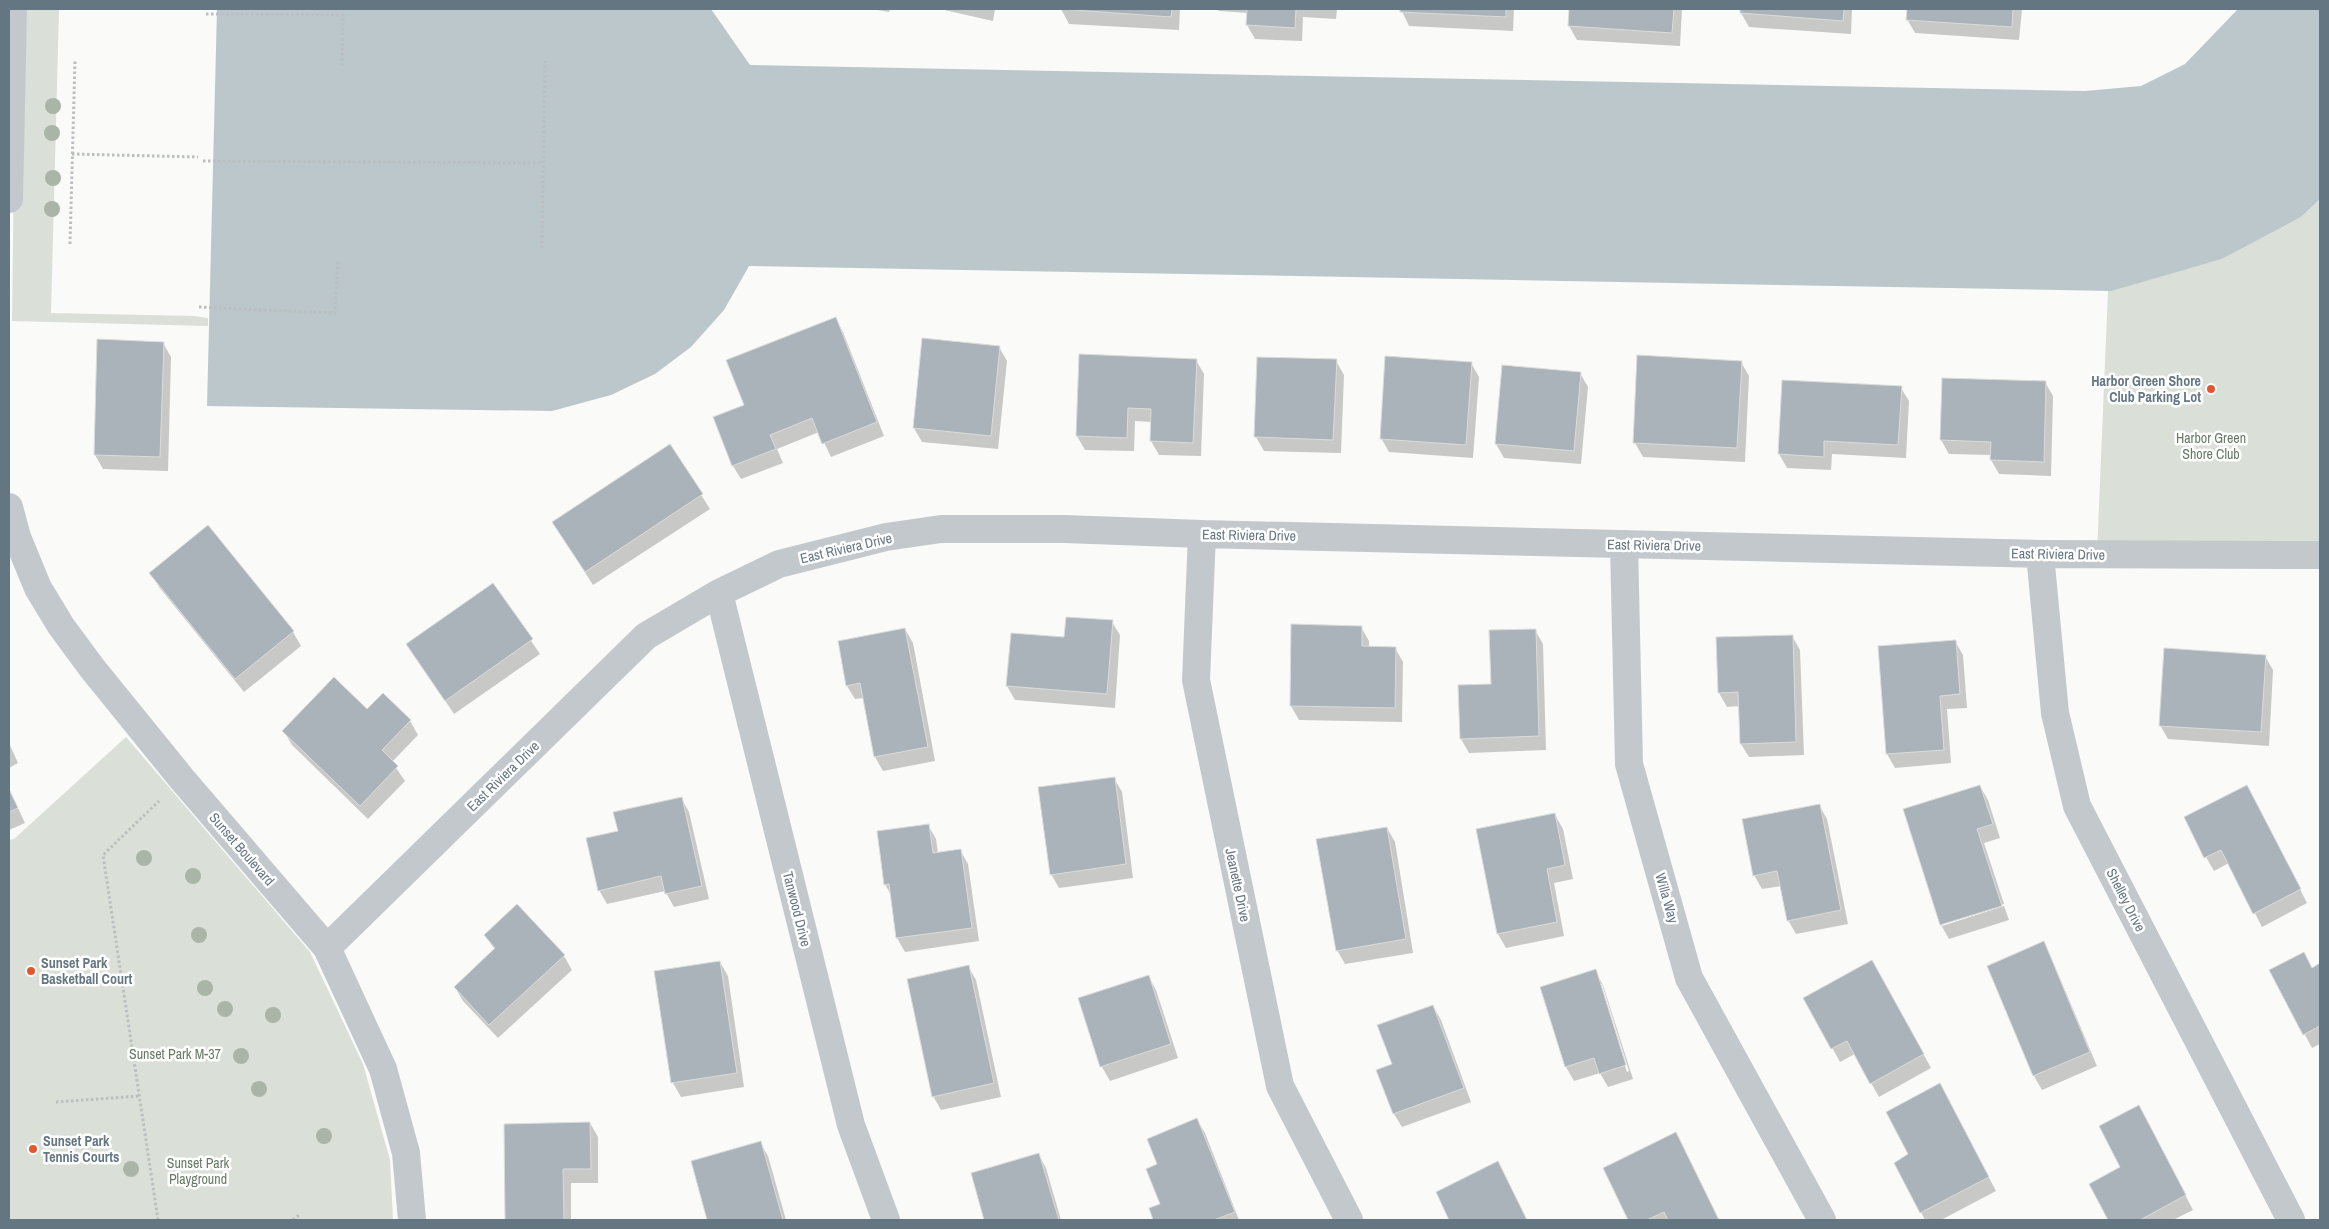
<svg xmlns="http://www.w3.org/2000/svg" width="2329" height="1229" font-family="'Archivo Narrow',sans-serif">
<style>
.green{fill:#dadfd7}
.water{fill:#bbc7cb}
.shadow{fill:#0003;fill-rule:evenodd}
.building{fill:#aab3b9;stroke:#dcdcda}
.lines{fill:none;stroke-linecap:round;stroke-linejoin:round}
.path{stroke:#bbbfc2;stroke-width:3;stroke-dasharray:2.5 2.5;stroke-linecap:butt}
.minor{stroke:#c3c8cc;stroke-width:28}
.tree{fill:#aab4a7}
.poi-dot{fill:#e4572e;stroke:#fff;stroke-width:2}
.labels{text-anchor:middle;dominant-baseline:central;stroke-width:5;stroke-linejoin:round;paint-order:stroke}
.poi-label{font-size:14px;font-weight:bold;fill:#657683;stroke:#fff;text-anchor:start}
.park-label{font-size:14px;fill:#687a64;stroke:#fff}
.street-label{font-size:14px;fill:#657683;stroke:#fff}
</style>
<rect width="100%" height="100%" fill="#fafaf8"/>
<path class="green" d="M16,9H59L51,313L194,316L208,318V326L12,321Z
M2320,199V555L2097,554L2108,291L2222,259L2301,217Z
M126,737L310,952L363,1064L390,1160L393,1220H9V840L14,839Z"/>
<path class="water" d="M217,9H711L750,65L2085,91L2141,86L2185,64L2238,9H2320V199L2301,217L2222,259L2111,291L749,266L724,310L691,347L655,374L611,395L552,411L207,406Z"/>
<path class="shadow" d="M872,9H890L889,12Z
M940,9H995L993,21Z
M1061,9H1180L1179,30L1069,24Z
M1217,9H1337L1336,19L1303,17L1302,41L1255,39L1247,25L1248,13L1219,11Z
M1401,9H1514L1513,31L1409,26Z
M1570,9H1682L1680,46L1577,40L1569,26Z
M1741,9H1852L1851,34L1749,27L1741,13Z
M1908,9H2022L2019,40L1915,33L1907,19Z
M835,318L843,332L884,436L831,457L819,432L777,449L783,463L741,479L733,466L715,418L746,405Z
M98,341L163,343L171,357L168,471L103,469L95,455Z
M999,347L1007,361L998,449L922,442L914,428Z
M1196,360L1204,374L1201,456L1159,455L1151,441L1152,422L1135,421L1134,451L1085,450L1077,436Z
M1336,361L1344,375L1341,453L1264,451L1256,437Z
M1741,362L1749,376L1745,462L1643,457L1635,443Z
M1471,363L1479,377L1473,458L1389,452L1381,438Z
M1580,373L1588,387L1581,464L1504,458L1496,444Z
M2045,382L2053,396L2051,476L1999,474L1991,460L1992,455L1949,454L1941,440Z
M1901,388L1909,401L1906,458L1832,454L1831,470L1787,468L1779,454Z
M670,445L710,509L593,585L562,536Z
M151,573L293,632L301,646L244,692L159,587Z
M493,585L540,654L454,714L408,645Z
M1112,622L1120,635L1115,708L1015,700L1007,686L1065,638Z
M1292,625L1361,627L1369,641V648H1395L1403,662L1402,722L1299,720L1291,706Z
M905,629L913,643L935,761L883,771L875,757L864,698L855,699L847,686Z
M1535,630L1543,644L1546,750L1469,753L1461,739L1492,685Z
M1792,636L1800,650L1804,755L1749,757L1741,744L1740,706L1727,707L1719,693Z
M1955,641L1963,655L1967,708L1947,709L1951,763L1895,768L1887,754L1879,647Z
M2265,656L2273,670L2269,746L2168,739L2160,725Z
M368,711L410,721L418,735L392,762L405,781L368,819L292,745L284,731Z
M9,743L18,763L9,768Z
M1114,778L1122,792L1133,878L1059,888L1051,874Z
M1980,786L1988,800L2000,838L1984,843L2004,904L1942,923V926L2004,906L2009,920L1949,939L1941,925L1904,810Z
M9,789L25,823L9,830Z
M681,798L689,812L709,899L674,907L665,891L607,904L599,890L619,832Z
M2255,800L2307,903L2262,927L2229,863L2214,871L2206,857Z
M1819,805L1827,819L1848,924L1796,934L1788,920L1781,886L1762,889L1754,875Z
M1555,815L1563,829L1573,879L1554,883L1564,936L1506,948L1498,934L1477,830Z
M928,825L936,839L938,853L960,850L968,864L979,941L905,952L897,938L891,895L885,884Z
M1387,828L1395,842L1413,953L1345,964L1337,950Z
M485,935L564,956L572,970L498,1038L463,1001L455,987L495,950Z
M2043,943L2051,957L2097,1066L2042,1090L2034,1076L1988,966Z
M720,962L728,976L744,1087L681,1097L673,1083L656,972Z
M2320,964V1044L2312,1048L2271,971L2312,969Z
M968,966L976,980L1001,1097L941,1110L933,1096Z
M1595,971L1603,985L1633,1079L1608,1087L1600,1073L1574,1081L1566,1067L1542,988ZM1599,984H1602L1629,1071L1627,1072Z
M1880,975L1931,1068L1879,1097L1855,1054L1840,1062L1805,998Z
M1148,976L1156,990L1178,1058L1110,1081L1102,1067L1080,998Z
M1433,1006L1441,1020L1471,1102L1402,1127L1394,1114Z
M1947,1098L1996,1191L1941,1220H1925L1895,1163L1910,1155Z
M1197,1120L1205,1133L1239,1220H1155L1150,1209L1161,1205L1158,1165Z
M2146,1120L2193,1210L2173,1220H2110L2091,1184L2122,1168Z
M590,1123L598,1137V1183H571V1220H507L505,1125Z
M760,1143L768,1156L786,1220H709L692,1162Z
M1683,1147L1719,1220H1629L1604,1168Z
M1038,1154L1046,1168L1061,1220H986L972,1174Z
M1505,1177L1527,1220H1451L1437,1193Z"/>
<path class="building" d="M1060,9H1172L1171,17Z
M1247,9H1296L1295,28L1246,25Z
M1400,9H1506V17L1400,12Z
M1569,9H1674L1672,33L1568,26Z
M1740,9H1844L1843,21L1740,13Z
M1907,9H2013L2012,27L1906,20Z
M836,317L877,422L822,444L812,418L770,435L776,449L732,466L713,417L744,405L726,360Z
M922,338L1000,346L991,436L913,428Z
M97,339L164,342L160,457L94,455Z
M1079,354L1197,359L1193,443L1150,441L1151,409L1128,408L1127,438L1076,436Z
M1637,355L1742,361L1737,448L1633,443Z
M1385,356L1472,362L1466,445L1380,439Z
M1257,357L1337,359L1333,440L1254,437Z
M1502,365L1581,372L1574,451L1495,444Z
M1942,378L2046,381L2044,462L1990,460L1991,442L1940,440Z
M1782,380L1902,386L1898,445L1824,441V457L1778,454Z
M670,444L703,494L585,572L552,522Z
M208,525L294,631L235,679L149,573Z
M493,583L533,639L445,701L406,644Z
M1066,617L1113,620L1107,694L1006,686L1011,633L1064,637Z
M1291,624L1362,626V646L1396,647L1395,708L1290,706Z
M905,628L928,747L874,757L860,683L846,686L838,641Z
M1536,629L1539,736L1460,739L1458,685L1491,684L1489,630Z
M1793,635L1796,742L1740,744L1738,692L1718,693L1716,637Z
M1956,640L1960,694L1940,696L1944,750L1886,754L1878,646Z
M2164,648L2266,655L2261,732L2159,726Z
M334,677L367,709L383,693L411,720L382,750L398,766L360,806L282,731Z
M1115,777L1126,864L1050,875L1038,787Z
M1980,785L1993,824L1977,829L2002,906L1940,925L1903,809Z
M2247,785L2301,889L2253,914L2221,850L2204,858L2184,817Z
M9,789L18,808L9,812Z
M682,797L702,886L665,894L661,876L598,891L586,838L618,831L613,812Z
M1820,804L1841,910L1787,921L1777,871L1753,876L1742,819Z
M1555,813L1565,865L1547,869L1557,922L1497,934L1476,829Z
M929,824L933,853L961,849L972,928L896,938L889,884L884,885L877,831Z
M1387,827L1406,939L1336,951L1316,839Z
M517,904L565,955L489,1025L454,987L495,948L484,935Z
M2044,941L2090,1052L2033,1076L1987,966Z
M2304,952L2312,968L2320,963V1026L2303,1035L2269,970Z
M1872,960L1924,1054L1870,1084L1847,1041L1831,1049L1803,998Z
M720,961L737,1073L671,1083L654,971Z
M969,965L994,1083L932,1097L907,979Z
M1596,969L1626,1065L1599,1074L1594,1058L1565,1067L1540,987Z
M1149,975L1171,1044L1100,1067L1078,998Z
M1433,1005L1464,1088L1393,1114L1376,1070L1392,1064L1377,1025Z
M1940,1083L1989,1177L1920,1213L1894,1163L1908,1154L1886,1112Z
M2139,1105L2186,1195L2140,1220H2108L2089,1184L2120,1167L2099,1126Z
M1197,1118L1235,1212L1214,1220H1153L1149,1208L1160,1204L1146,1169L1157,1164L1147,1139Z
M590,1122L591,1169H563L564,1220H505L504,1124Z
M1676,1132L1719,1220H1668L1664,1212L1647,1220H1628L1603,1168Z
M761,1141L783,1220H707L691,1161Z
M1039,1153L1059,1220H984L971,1173Z
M1498,1161L1527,1220H1449L1436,1192Z"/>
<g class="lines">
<path class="path" d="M206,14L343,15L342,67
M72,154L198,157
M203,161L543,163
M70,244L75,60
M542,248L545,61
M199,307L335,313L338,260
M56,1102L140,1096
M158,1220L103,855L159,801
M293,1220L299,1215"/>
<path class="minor" d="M9,199L13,9
M9,507L17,537L38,588L61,626L92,668L182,779L327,948L383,1069L406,1153L412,1220
M1202,534L1196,680L1280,1086L1349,1220
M1624,544L1629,764L1689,978L1822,1220
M2040,554L2055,713L2077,806L2291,1220
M719,593L851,1125L886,1220
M327,948L646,636L719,593L779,564L886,537L941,529H1064L1202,534L2040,554L2320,555"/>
</g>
<g class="tree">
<circle cx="53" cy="106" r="8"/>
<circle cx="52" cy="133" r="8"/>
<circle cx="53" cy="178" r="8"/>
<circle cx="52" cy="209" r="8"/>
<circle cx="144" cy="858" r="8"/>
<circle cx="193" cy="876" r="8"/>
<circle cx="199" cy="935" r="8"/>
<circle cx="205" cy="988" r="8"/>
<circle cx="225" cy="1009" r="8"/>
<circle cx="273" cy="1015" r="8"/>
<circle cx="241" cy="1056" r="8"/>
<circle cx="259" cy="1089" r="8"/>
<circle cx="324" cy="1136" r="8"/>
<circle cx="131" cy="1169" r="8"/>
</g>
<g class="poi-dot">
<circle cx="2211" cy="389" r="5"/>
<circle cx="31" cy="971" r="5"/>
<circle cx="33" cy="1149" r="5"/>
</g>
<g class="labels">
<g class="poi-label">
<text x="2201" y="381" text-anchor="end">Harbor Green Shore<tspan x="2201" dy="16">Club Parking Lot</tspan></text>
<text x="41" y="963">Sunset Park<tspan x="41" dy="16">Basketball Court</tspan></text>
<text x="43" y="1141">Sunset Park<tspan x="43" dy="16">Tennis Courts</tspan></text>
</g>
<g class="park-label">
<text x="2211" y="438">Harbor Green<tspan x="2211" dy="16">Shore Club</tspan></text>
<text x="175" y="1054">Sunset Park M-37</text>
<text x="198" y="1163">Sunset Park<tspan x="198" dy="16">Playground</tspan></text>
</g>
<g class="street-label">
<text transform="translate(1249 535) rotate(1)">East Riviera Drive</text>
<text transform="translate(1654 545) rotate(1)">East Riviera Drive</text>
<text transform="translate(846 548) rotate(-13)">East Riviera Drive</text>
<text transform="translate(2058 554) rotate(1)">East Riviera Drive</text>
<text transform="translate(503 776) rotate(-44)">East Riviera Drive</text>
<text transform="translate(242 849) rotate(49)">Sunset Boulevard</text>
<text transform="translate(1238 885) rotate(78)">Jeanette Drive</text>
<text transform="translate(1667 898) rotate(74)">Willa Way</text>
<text transform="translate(2126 900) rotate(63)">Shelley Drive</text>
<text transform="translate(797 909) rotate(76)">Tanwood Drive</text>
</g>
</g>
<rect width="2329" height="1229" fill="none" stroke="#657683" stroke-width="20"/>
</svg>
